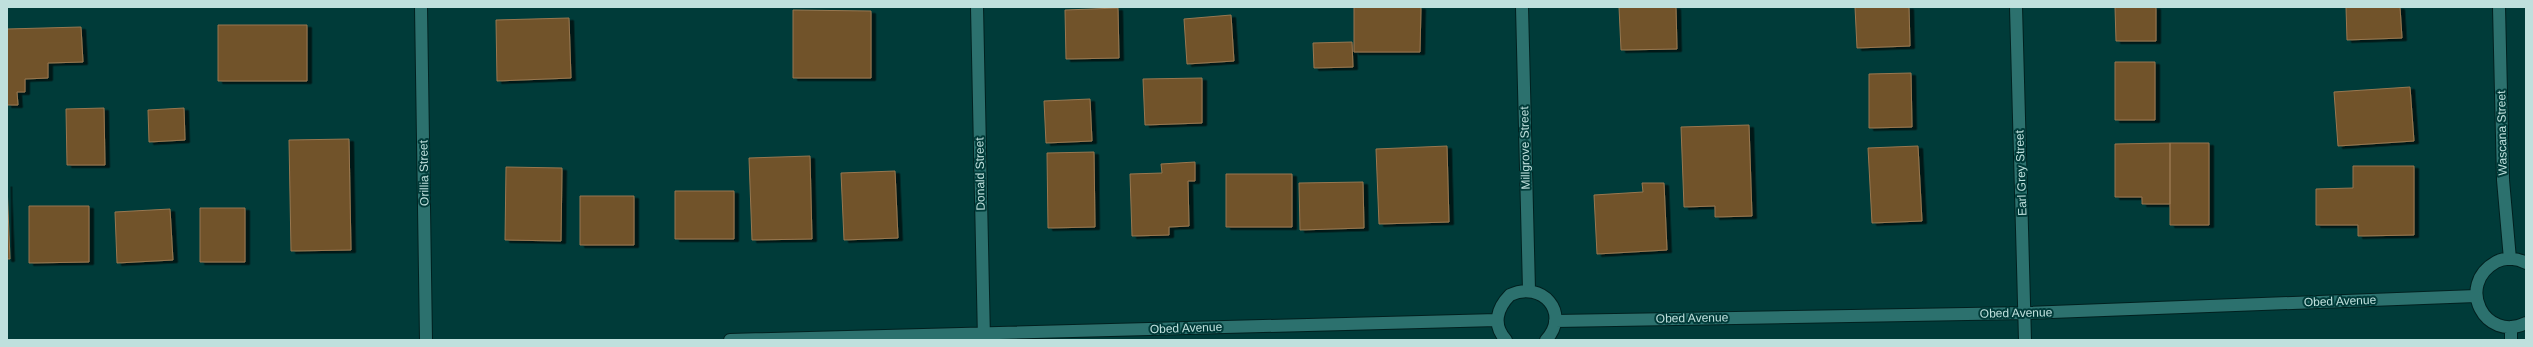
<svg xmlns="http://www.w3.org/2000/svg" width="2533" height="347" font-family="Helvetica,sans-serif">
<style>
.building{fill:#71522b;stroke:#98774f;filter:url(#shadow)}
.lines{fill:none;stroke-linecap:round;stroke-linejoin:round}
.street-casing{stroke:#00201f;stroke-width:14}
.street{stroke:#2c716e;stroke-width:12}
.labels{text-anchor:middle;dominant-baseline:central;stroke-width:4;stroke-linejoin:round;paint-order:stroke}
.street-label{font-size:12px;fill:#bfe0dd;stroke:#003b39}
</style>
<defs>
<filter id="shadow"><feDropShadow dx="4.5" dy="2.5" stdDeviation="0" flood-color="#0009"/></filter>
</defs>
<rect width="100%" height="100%" fill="#003b39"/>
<path class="building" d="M1354,7H1421L1420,52H1354Z
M1619,7H1676L1677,49L1621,50Z
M1855,7H1909L1910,46L1857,48Z
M2115,7H2156V41H2116Z
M2346,7H2400L2402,38L2347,40Z
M1118,8L1119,58L1066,59L1065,10Z
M793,10L871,11V78H793Z
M1231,15L1234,61L1187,64L1184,19Z
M569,18L571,78L497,81L496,20Z
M218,25H307V81H218Z
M81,27L83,62L48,63V78L25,79V92H17L18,105H7V29Z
M1352,42L1353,67L1314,68L1313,43Z
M2115,62H2155V120H2115Z
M1911,73L1912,127L1869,128V74Z
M1202,78V123L1145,125L1143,79Z
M2410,87L2414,141L2338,146L2334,92Z
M1090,99L1092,141L1046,143L1044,101Z
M104,108L105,165H67L66,109Z
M184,108L185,140L149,142L148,110Z
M1749,125L1752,216L1715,217V206L1684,207L1681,127Z
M349,139L351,250L291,251L289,140Z
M2170,143V204H2142V197H2115V144Z
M2170,143H2209V225H2170Z
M1447,146L1449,222L1379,224L1376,149Z
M1918,146L1922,221L1872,223L1868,148Z
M1094,152L1095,227L1048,228L1047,153Z
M810,156L812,239L752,240L749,158Z
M1195,162V181H1188L1189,226L1169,227V235L1132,236L1130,174L1162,173L1161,164Z
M2353,166H2414V235L2358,236V225H2316V189L2353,188Z
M506,167L562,168L561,241L505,240Z
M895,171L898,238L844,240L841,173Z
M1226,174H1292V227H1226Z
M1363,182L1364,228L1300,230L1299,183Z
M1642,183H1664L1667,250L1597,254L1594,195L1643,192Z
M7,184L10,259H7Z
M675,191H734V239H675Z
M580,196H634V245H580Z
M29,206H89V262L29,263Z
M200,208H245V262H200Z
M170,209L173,260L117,263L115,212Z"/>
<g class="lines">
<g class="street-casing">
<path id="street" d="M421,7L426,340
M977,7L984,340
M1522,7L1529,290
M2016,7L2025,340
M2499,7L2503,180L2510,259
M2526,263C2517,258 2505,257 2496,262C2455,285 2485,343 2526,323
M1555,321L2025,313L2476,296
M2511,327V340
M730,340L1497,320
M1506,340C1492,325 1497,308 1510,295C1542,280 1571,313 1546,340"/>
</g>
<use href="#street" class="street"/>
</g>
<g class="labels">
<g class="street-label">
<text transform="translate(2502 133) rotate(-91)">Wascana Street</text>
<text transform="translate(1525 148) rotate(-91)">Millgrove Street</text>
<text transform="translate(424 173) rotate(-91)">Orillia Street</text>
<text transform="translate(2021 173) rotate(-92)">Earl Grey Street</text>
<text transform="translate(980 174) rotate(-91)">Donald Street</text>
<text transform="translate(2340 301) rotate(-2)">Obed Avenue</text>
<text transform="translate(2016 313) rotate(-1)">Obed Avenue</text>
<text transform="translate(1692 318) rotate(-1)">Obed Avenue</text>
<text transform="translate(1186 328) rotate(-2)">Obed Avenue</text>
</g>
</g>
<rect width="2533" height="347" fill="none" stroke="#bfe0dd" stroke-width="16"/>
</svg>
